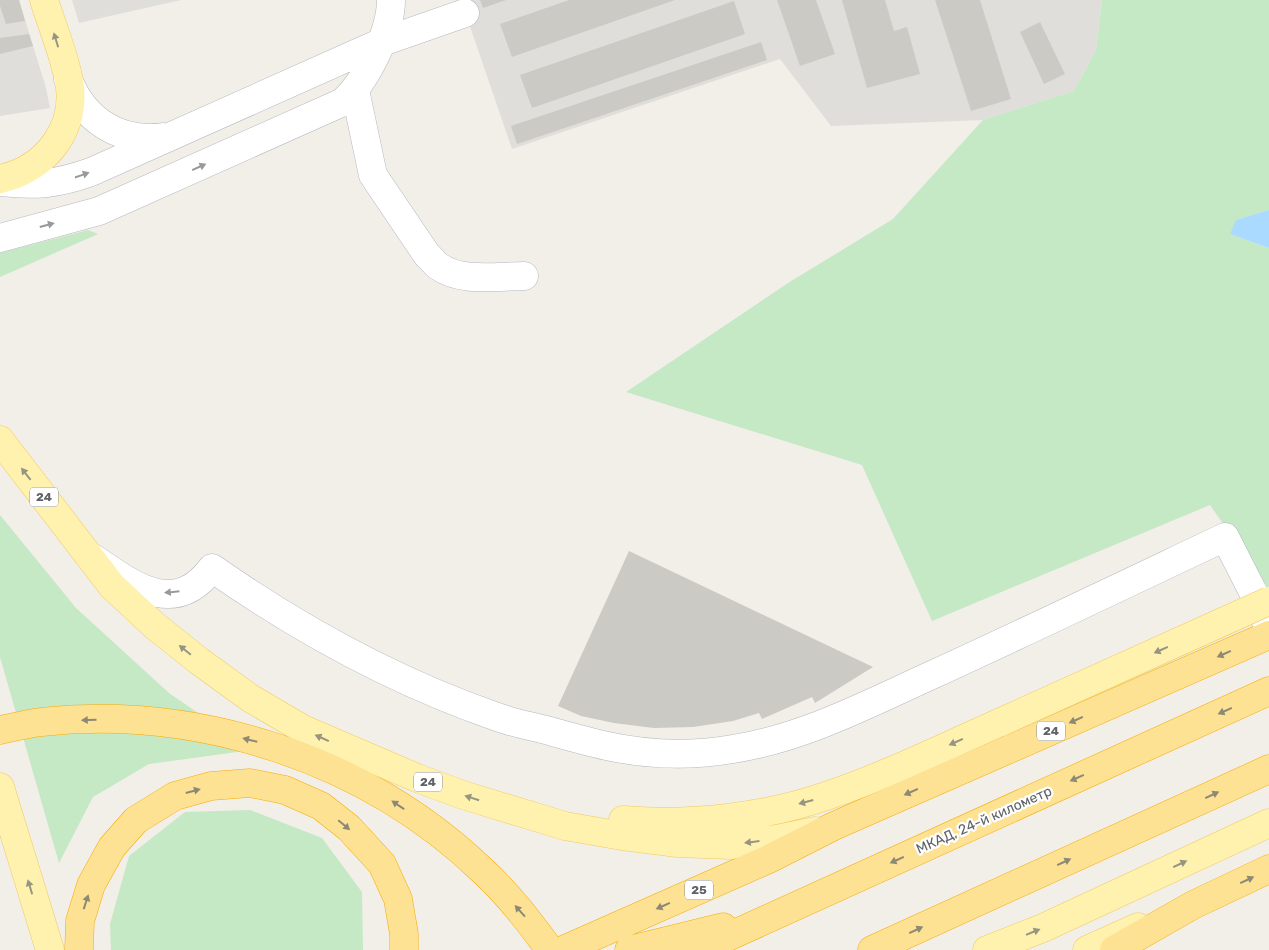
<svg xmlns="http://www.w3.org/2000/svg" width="1269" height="950" font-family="Rubik,sans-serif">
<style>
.industrial{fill:#e0deda}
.green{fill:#c5e8c5}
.water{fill:#aadaff}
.building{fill:#cccac5}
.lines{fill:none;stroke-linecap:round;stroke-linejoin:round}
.minor-casing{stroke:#b5b8bc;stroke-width:29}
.major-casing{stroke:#f2c960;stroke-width:29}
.highway-casing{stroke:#f9ab00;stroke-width:29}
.minor{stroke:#fff;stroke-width:28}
.major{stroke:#fff2af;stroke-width:28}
.highway{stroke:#fde293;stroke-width:28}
.major-bridge-casing{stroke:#f2c960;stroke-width:29;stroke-linecap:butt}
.major-bridge{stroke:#fff2af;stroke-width:28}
.oneway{fill:#979581}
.oneway2{fill:#979a9d}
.oneway3{fill:#8e8975}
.labels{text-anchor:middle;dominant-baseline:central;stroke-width:4.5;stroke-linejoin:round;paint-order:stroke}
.shield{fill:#fff;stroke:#8f9295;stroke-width:1}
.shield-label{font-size:12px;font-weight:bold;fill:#5f6368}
.street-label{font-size:14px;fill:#5f6368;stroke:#fff}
</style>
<rect width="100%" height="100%" fill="#f1efe8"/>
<path class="industrial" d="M0,0H19L46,88L50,108L0,116Z
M72,0H181L79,23Z
M461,0H1102L1096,50L1074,91L983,120L831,126L780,59L512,149Z"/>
<path class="green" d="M1102,0H1269V210L1237,220L1230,234L1269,248V589L1210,505L932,621L862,465L626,392L788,283L893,219L983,120L1074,91L1096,50Z
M88,230L98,234L0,277V253Z
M0,515L76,608L169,693L252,750L149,764L93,797L59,863L0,657Z
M250,810L322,838L362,892L363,950H111L110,924L129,856L185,812Z"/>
<path class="water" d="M1269,210V248L1230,234L1236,220Z"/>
<path class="building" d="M0,0H19L25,21L6,24L0,6Z
M480,0H506L483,8Z
M569,0H675L512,57L500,24Z
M777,0H816L835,54L800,66Z
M842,0H885L894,31L907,27L920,74L867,88Z
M935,0H980L1011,99L971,111Z
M734,1L745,34L532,108L520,75Z
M1040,22L1065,74L1044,84L1020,32Z
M29,34L33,46L0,54V38Z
M761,42L767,60L517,144L511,126Z
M629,551L873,667L815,703L812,697L762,719L759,713L733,721L693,727L654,728L614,723L581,716L558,706Z"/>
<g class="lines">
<g class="minor-casing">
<path id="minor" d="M68,79C84,120 119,143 163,137
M355,90L373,175L427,255C431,258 434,263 438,266C462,283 497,276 524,276
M0,182C36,186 57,184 91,172L382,42L465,13
M0,238L99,211L343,102C366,81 391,32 391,0
M93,558C132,584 174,619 212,568C302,631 395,682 500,718C517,724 536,727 553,732C571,737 589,742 607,746C648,755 692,756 733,749C804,738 870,703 934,674C1032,629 1128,583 1225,537L1253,592L1269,628"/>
</g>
<g class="major-casing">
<path id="major" d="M0,179C46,169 78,128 69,81C64,54 52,26 44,0
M0,440L112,586L155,626L199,661L250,698L303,729L417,778L463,795L565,826L622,836L678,843L730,845L777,839L815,831
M0,787L50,950
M623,820C689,826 767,817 829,795C888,775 944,747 1001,722
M987,950L1043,928L1269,823
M1087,950L1138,927"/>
</g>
<g class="highway-casing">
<path id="highway" d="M0,730C14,727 27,724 41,722C201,705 368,760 484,872C509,895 530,923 550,950
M79,950L80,921L91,885L112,847L136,820L175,796L211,786L250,783L285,790L321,806L349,828L382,864L398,899L404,934V950
M563,950L769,859L834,826L1269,635
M629,950L723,927
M699,950L1269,691
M872,950L1269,769
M1114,950L1193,905L1269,869"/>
</g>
<use href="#minor" class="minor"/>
<use href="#major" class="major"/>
<use href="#highway" class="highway"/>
<g class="major-bridge-casing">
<path id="major-bridge" d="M1001,722L1269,601"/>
</g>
<use href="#major-bridge" class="major-bridge"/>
</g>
<defs><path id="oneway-solid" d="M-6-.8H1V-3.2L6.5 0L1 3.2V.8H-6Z" transform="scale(1.25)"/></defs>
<g class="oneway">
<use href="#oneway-solid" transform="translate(56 40) rotate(-107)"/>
<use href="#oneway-solid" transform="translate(26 474) rotate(-128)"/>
<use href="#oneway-solid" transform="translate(185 650) rotate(-141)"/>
<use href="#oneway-solid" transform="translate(1161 650) rotate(156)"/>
<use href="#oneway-solid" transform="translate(322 738) rotate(-156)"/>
<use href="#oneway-solid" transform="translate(956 742) rotate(156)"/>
<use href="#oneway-solid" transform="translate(472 798) rotate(-162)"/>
<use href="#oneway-solid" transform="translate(806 802) rotate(165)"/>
<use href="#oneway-solid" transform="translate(752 842) rotate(173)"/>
<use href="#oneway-solid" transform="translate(1180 864) rotate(-25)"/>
<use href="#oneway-solid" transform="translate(30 887) rotate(-107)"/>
<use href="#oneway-solid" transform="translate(1033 932) rotate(-22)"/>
</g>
<g class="oneway2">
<use href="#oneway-solid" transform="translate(199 167) rotate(-24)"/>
<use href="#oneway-solid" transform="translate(82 175) rotate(-19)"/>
<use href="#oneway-solid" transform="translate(47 225) rotate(-15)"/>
<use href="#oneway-solid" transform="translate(172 592) rotate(174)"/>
</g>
<g class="oneway3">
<use href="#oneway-solid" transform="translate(1224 654) rotate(156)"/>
<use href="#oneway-solid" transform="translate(1225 711) rotate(156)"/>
<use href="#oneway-solid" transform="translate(89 720) rotate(178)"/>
<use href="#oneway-solid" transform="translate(1076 720) rotate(156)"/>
<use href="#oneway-solid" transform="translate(250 740) rotate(-166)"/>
<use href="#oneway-solid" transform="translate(1077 778) rotate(156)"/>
<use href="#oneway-solid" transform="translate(193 791) rotate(-15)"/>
<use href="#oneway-solid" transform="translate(911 792) rotate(156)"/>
<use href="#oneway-solid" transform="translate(1212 795) rotate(-25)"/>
<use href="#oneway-solid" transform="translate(398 805) rotate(-146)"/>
<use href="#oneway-solid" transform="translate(344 825) rotate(40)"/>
<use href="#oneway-solid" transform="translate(897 860) rotate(156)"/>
<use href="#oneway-solid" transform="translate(1064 862) rotate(-25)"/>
<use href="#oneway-solid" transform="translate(1247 880) rotate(-25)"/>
<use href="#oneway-solid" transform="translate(86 902) rotate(-72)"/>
<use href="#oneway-solid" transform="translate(663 906) rotate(156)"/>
<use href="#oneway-solid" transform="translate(520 911) rotate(-132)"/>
<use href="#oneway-solid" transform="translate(916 930) rotate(-25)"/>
</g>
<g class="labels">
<g class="shield">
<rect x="30" y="487.5" width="28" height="19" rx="4"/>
<rect x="1037" y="721.5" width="28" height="19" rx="4"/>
<rect x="414" y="772.5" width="28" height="19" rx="4"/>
<rect x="685" y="880.5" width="28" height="19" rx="4"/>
</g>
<g class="shield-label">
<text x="44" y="497">24</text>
<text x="1051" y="731">24</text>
<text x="428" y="782">24</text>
<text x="699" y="890">25</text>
</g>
<g class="street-label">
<text transform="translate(984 820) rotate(-24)">МКАД, 24-й километр</text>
</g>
</g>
</svg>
